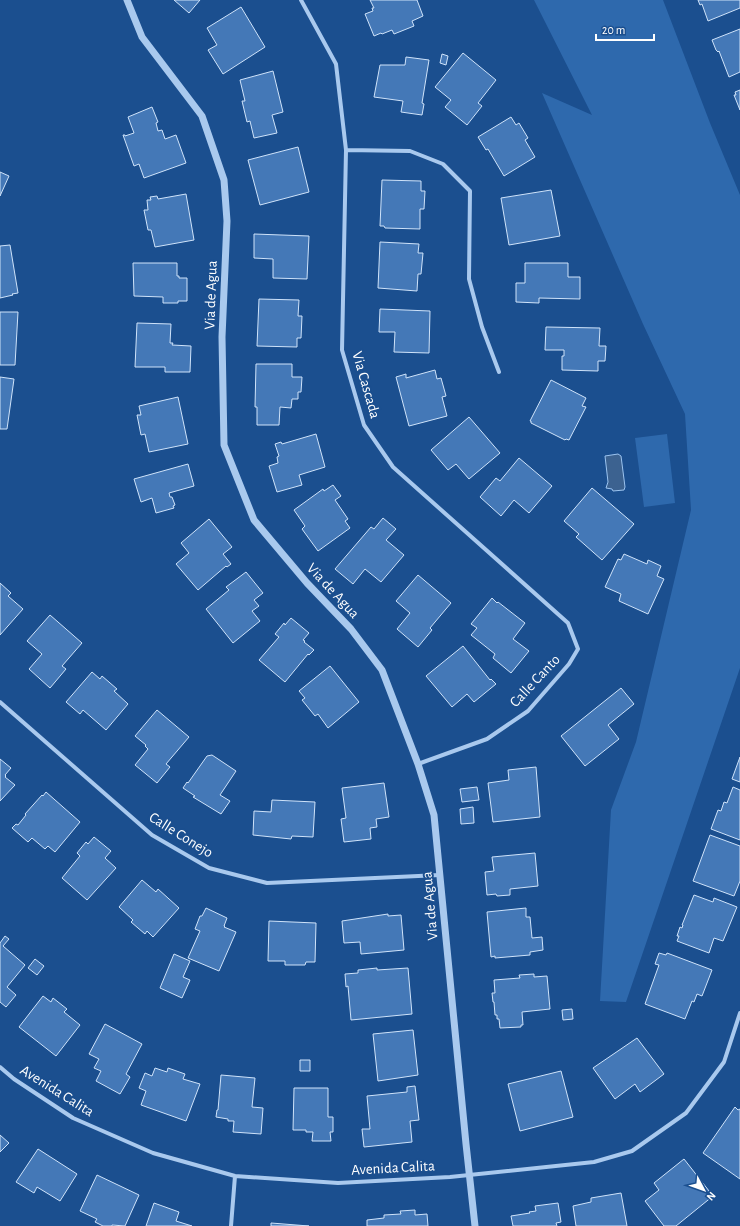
<svg xmlns="http://www.w3.org/2000/svg" width="740" height="1226" font-family="'Alegreya Sans',sans-serif">
<style>
.green{fill:#2e69ad}
.water{fill:#3c6290;stroke:#9cc4f0}
.building{fill:#4478b7;stroke:#cfe3fa}
.lines{fill:none;stroke-linecap:round;stroke-linejoin:round}
.minor{stroke:#a9c9ee;stroke-width:4}
.tertiary{stroke:#a9c9ee;stroke-width:7}
.labels{text-anchor:middle;dominant-baseline:central;stroke-width:4;stroke-linejoin:round;paint-order:stroke}
.street-label{font-size:15px;fill:#fff;stroke:#1b4f8f}
</style>
<rect width="100%" height="100%" fill="#1b4f8f"/>
<path class="green" d="M534,0H663L710,123L740,195V668L626,1002L600,1001L611,810L636,742L691,510L685,414L643,324L542,93L592,115Z
M667,434L675,503L644,507L635,438Z"/>
<path class="water" d="M618,454L621,456L625,487L624,490L613,491L612,489L606,488L608,482L605,456Z"/>
<path class="building" d="M174,0H200L189,13Z
M370,0H417L423,16L412,21L414,26L394,34L392,30L382,34L381,33L374,36L365,14L373,11L372,8H374Z
M698,0H740V8L708,21L702,4L700,5Z
M241,7L265,47L223,74L208,50L217,45L207,28Z
M740,29V72L729,77L719,51L718,52L716,50L712,40Z
M463,53L496,80L478,103L482,106L467,125L445,107L451,100L435,87Z
M442,54L448,56L446,65L440,63Z
M406,57L429,60L422,103L424,104L422,115L401,112L403,101L374,97L380,65H405Z
M273,71L283,112L272,115L277,133L254,138L250,121L247,122L242,101H245L240,80Z
M740,90V110L734,95H736L735,92Z
M152,107L158,122L156,123L158,131L162,130L165,139L176,135L186,163L144,178L139,164L134,166L123,135H125V136L134,133L128,117Z
M511,117L516,125L519,123L528,138L525,140L535,157L504,176L488,149L486,150L478,137Z
M298,147L309,192L260,205L248,160Z
M0,172L9,176L0,196Z
M382,180L421,181V191H425L424,209H420V229L385,228L384,226H380Z
M551,190L560,236L509,245L501,198Z
M186,194L194,240L155,247L151,230H148L144,210H148L147,200H151L150,197L157,196L158,199Z
M254,234L309,236L307,279L273,278V259L254,258Z
M380,242L419,244L418,253H423L421,274H418L417,291L378,288Z
M10,245L18,293L12,294L13,295L0,298V246Z
M133,263H177V276H179V278H187V301H178V303H163V297L134,296Z
M525,263H568V277H580V299L539,298V303L516,302V283H525Z
M259,299L299,300L298,316H302L301,338H297V347L257,346Z
M380,309L430,311L429,353L394,352L395,332H379Z
M0,312H18L15,365H0Z
M137,323L171,324L170,343H173L172,345L191,346L190,372H165V367H135Z
M546,327L600,328L599,346H606L605,361H598V371L562,370V356H564V350H545Z
M256,364H292V377H302L301,392H298V399H292L291,408L280,407L279,425H257V407H255Z
M435,370L437,379L441,378L446,396L442,397L447,416L409,426L396,377L406,374V378Z
M0,377L14,379L7,429H0Z
M551,380L586,398L582,406L586,407L569,440L566,439L565,440L531,423V421H530Z
M178,397L188,444L149,452L145,434L141,435L137,415H141L139,406Z
M469,417L500,453L469,479L456,464L448,470L431,450Z
M316,434L325,467L299,475L302,485L277,492L269,466L278,463L277,457L279,456L275,444L281,442L282,444Z
M519,458L552,486L529,513L514,500L501,516L480,497L496,478L500,481Z
M188,464L194,486L169,493L170,497H172L175,505L173,506L174,508L156,513L152,498L141,502L134,479Z
M333,485L341,496L335,500L348,519L345,521L350,528L318,551L302,529L305,526L294,510L323,489L324,491Z
M592,488L634,524L602,560L576,537L579,534L564,521Z
M383,518L396,529L386,540L404,555L381,582L365,569L353,584L335,569L371,527L374,529Z
M209,519L232,547L223,554L231,564L227,567L226,566L198,590L176,564L189,553L181,543Z
M624,554L647,564L648,560L661,566L657,576L664,579L648,614L619,601L621,594L605,587L618,559L621,560Z
M246,572L263,593L254,600L259,606L252,611L260,621L233,643L206,609L229,590L226,587Z
M418,575L451,603L430,628L432,630L418,647L397,629L410,613L396,601Z
M0,583L11,593L8,596L23,609L0,635Z
M492,598L497,603L498,602L525,623L513,639L529,651L511,673L493,658L495,654L471,635L477,628L471,624Z
M50,615L82,643L62,666L66,669L50,688L29,669L42,654L27,641Z
M291,618L309,633L303,640L305,641L304,642L314,650L309,655L308,654L285,682L259,660L279,637L275,634L284,623L285,625Z
M463,646L490,680L491,679L496,684L474,702L467,694L452,707L426,676Z
M330,666L359,702L328,728L318,714L315,716L302,700L305,698L299,691Z
M92,672L100,679L102,676L117,689L114,691L128,704L106,730L83,710L80,714L66,702Z
M621,688L634,704L608,725L619,739L585,766L561,736Z
M157,710L189,737L166,764L170,767L157,783L135,765L148,749L145,746L146,745L135,736Z
M212,755L236,771L220,795L230,801L221,814L193,797L195,796L183,788L187,782L188,783L207,756Z
M740,757V782L732,779Z
M0,759L11,768L5,775L6,776L5,777L15,785L0,801Z
M536,767L540,817L493,822L488,783L509,780L508,770Z
M384,783L389,817L376,819L377,827L370,828L371,839L344,842L341,819L346,818L342,788Z
M477,787L479,800L462,802L460,789Z
M733,787L740,790V840L711,829L718,810L721,811L724,802L727,803Z
M46,792L80,822L55,852L48,846L45,849L32,838L28,842L12,828L16,824L18,825L26,815L25,814L42,795L43,796Z
M272,800L315,802L313,837L292,836L291,839L253,835L254,811L271,812Z
M473,807L474,823L461,824L460,809Z
M710,835L740,846V881L734,896L693,881Z
M94,837L111,851L105,858L116,868L87,900L62,878L80,856L77,853L86,842L88,844Z
M535,853L538,886L510,889V895L497,896L496,894L487,895L485,872L494,871L492,857Z
M142,880L156,892L158,889L179,908L153,937L147,931L145,934L131,922L133,920L119,907Z
M694,895L713,902L714,898L737,907L723,941L714,938L709,953L677,941L679,936H677L680,927L682,928L683,925H682Z
M206,908L227,918L224,926H225L224,927L236,932L219,971L188,958L200,931L195,929L200,916H202Z
M526,908V917H530L532,938L542,937L543,950L530,952V955L495,958V956L491,957L487,912Z
M388,914V916L401,915L404,950L361,954L360,942L344,943L342,921Z
M269,921L316,923L315,962H306L305,965H285V961H268Z
M5,936L9,939L3,946L25,965L7,987L16,995L6,1007L0,1002V943Z
M659,953L666,955L667,953L712,970L702,996L697,994L694,1002L692,1001L685,1019L645,1004L659,965L655,964Z
M174,954L190,961L183,977L190,980L182,998L160,988Z
M35,959L44,966L37,975L28,968Z
M377,968V970L408,968L412,1014L351,1020L348,986L346,987L345,974L358,973V970Z
M534,974V977L547,976L550,1009L522,1012L523,1025H521V1027L500,1028L499,1019H497V1015H495L494,1002H493L492,993H495L494,980L520,978L519,975Z
M43,996L51,1002L53,998L67,1009L64,1012L80,1025L56,1056L19,1027Z
M572,1009L573,1019L563,1020L562,1010Z
M105,1024L142,1044L126,1074L130,1077L120,1094L96,1081L101,1071L94,1068L99,1059L89,1054Z
M413,1030L418,1075L378,1081L373,1034Z
M637,1038L664,1074L640,1092L635,1084L615,1099L593,1068Z
M300,1060H310V1071H300Z
M155,1068L167,1072L168,1068L185,1074L183,1079L200,1084L186,1121L141,1105L146,1091L139,1088L145,1073L152,1076Z
M561,1071L573,1117L520,1131L508,1084Z
M221,1075L255,1078L252,1107L263,1108L261,1134L233,1132L234,1121H228V1119L216,1117L217,1110H218Z
M415,1086L419,1120L410,1121L412,1142L364,1147L362,1129H370L367,1096L407,1092V1087Z
M294,1088H328V1117H333V1132H330L331,1141H312L313,1132H306V1130H293Z
M735,1107L738,1110L740,1109V1179L703,1153Z
M0,1135L9,1143L0,1152Z
M38,1149L77,1174L60,1201L37,1187L34,1193L16,1182Z
M684,1159L713,1196L676,1226H664L645,1201L659,1190L654,1183Z
M97,1175L139,1195L125,1226L112,1225V1226H103L95,1222L97,1219L80,1211Z
M621,1193L627,1226H576L573,1206L591,1202V1198Z
M154,1203L179,1212L176,1221L192,1226H146Z
M558,1203L561,1222L556,1223L557,1226H513L511,1216L530,1213L529,1212L536,1211L535,1206Z
M415,1210V1215L427,1214L428,1226H367V1220L384,1218V1215L401,1214L400,1211Z
M271,1223L309,1226H271Z"/>
<g class="lines">
<path class="minor" d="M301,0L336,64L346,150L342,350L364,425L393,467L568,623L578,649L569,664L528,711L487,739L418,764
M346,150L410,151L443,164L470,191L469,279L482,327L499,372
M0,702L152,835L209,868L267,883L440,875
M0,1067L14,1079L73,1118L153,1153L235,1176L338,1183L450,1177L594,1162L632,1151L686,1113L724,1062L740,1013
M231,1226L235,1176"/>
<path class="tertiary" d="M127,0L142,37L202,116L224,180L227,221L222,337L224,445L254,520L307,583L351,629L382,670L418,764L434,815L466,1144L475,1226"/>
</g>
<g class="labels">
<g class="street-label">
<text transform="translate(211 295) rotate(-88)">Via de Agua</text>
<text transform="translate(366 385) rotate(74)">Via Cascada</text>
<text transform="translate(333 591) rotate(47)">Via de Agua</text>
<text transform="translate(535 681) rotate(-47)">Calle Canto</text>
<text transform="translate(181 835) rotate(32)">Calle Conejo</text>
<text transform="translate(430 906) rotate(-95)">Via de Agua</text>
<text transform="translate(57 1091) rotate(32)">Avenida Calita</text>
<text transform="translate(393 1168) rotate(-3)">Avenida Calita</text>
</g>
</g>
<g transform="translate(704 1190) rotate(131)" stroke="#1b4f8f" stroke-width="3" paint-order="stroke">
<path d="M0-3L7 15L0 10L-7 15Z" fill="#ffffff"/>
<text y="-6" font-size="11" font-weight="bold" text-anchor="middle" fill="#ffffff">N</text>
</g>
<path d="M596 34v6h58v-6" fill="none" stroke="#ffffff" stroke-width="2"/>
<text x="602" y="34" font-size="12" fill="#ffffff" stroke="#1b4f8f" stroke-width="3" paint-order="stroke">20 m</text>
</svg>
